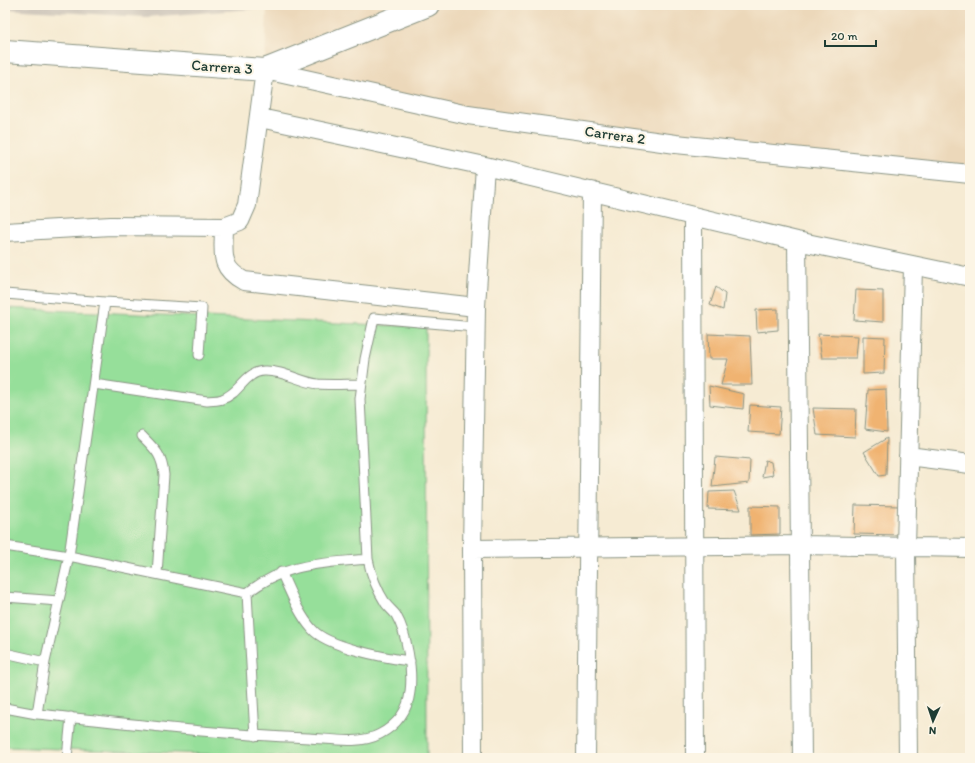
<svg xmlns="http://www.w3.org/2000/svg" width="975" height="763" font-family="Itim,sans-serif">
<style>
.built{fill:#ecd8ba}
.industrial{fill:#cbc3b8}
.green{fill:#96df9a;stroke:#5a8e67}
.building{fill:#f0b371}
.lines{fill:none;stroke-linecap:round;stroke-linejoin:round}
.lane-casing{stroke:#8a9484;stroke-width:11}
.street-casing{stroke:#8a9484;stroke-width:20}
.secondary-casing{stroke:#8a9484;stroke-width:24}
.lane{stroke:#fff;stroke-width:9}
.street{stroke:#fff;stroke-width:18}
.secondary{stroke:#fff;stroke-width:22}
.labels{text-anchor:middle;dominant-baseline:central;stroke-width:4;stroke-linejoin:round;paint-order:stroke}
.street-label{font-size:15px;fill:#1f3d34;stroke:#fcf5e5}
</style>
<rect width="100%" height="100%" fill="#fcf5e5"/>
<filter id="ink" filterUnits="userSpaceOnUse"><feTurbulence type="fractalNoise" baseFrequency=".025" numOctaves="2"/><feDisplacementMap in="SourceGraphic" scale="8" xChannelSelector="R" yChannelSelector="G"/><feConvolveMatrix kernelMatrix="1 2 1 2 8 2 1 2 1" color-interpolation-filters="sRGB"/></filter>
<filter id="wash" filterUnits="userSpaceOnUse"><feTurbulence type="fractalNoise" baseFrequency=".012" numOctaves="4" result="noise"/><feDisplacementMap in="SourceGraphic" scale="16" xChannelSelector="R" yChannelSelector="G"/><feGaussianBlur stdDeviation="0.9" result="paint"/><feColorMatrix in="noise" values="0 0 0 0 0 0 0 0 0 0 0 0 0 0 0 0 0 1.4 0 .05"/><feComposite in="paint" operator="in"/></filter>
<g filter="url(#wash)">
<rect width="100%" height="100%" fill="#f6ebd3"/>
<path class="built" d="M267,5H970V171L459,113L265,64Z"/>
<path class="industrial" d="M5,5H267V8L146,17L5,9Z"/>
<path class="green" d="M5,308L426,327L427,758H318L5,747Z"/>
<g id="blocks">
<path class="building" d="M716,287L725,294L723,310L710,305Z
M856,290L883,291V322L854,320Z
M778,309V330L757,332L756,310Z
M708,334L750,336L752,385H721L728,359H709Z
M818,334L858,336L856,358H822Z
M863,336L885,337L884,373L863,374Z
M709,386L744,394L743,409L710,405Z
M886,389L887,432L865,429L868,390Z
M750,405L781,407L779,434L748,432Z
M813,408L856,409L855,437L817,435Z
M887,438L886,475L879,476L864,452Z
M715,457L750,460L749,483L712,487Z
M765,460L771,462L773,475L762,477Z
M734,491L741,510L708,509L709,492Z
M855,505L900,506L899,535L854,534Z
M750,506L780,507V534L750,535Z"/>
</g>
</g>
<g filter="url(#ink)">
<use href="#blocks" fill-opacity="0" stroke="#8a9484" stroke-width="1"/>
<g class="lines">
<g class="lane-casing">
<path id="lane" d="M5,294L105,302L202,308L199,355
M105,302L69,556L45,662L37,714C128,723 218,735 309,738C331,739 360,745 380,734C397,725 408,710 410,692C413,670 407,634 396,615C393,611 389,608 386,604C377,590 371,575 368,559L360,399L365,359L374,318L475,327
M94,384L207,401C212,400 218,401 222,399C240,394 244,372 264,371C283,370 300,382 318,384C332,385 347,384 361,384
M142,436C156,450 162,455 164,475L157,574
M5,546L69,556L247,593C288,562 319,564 368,559
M281,572C290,591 298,613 312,629C327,647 386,658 410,661
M247,593L255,736
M5,597L59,601
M5,653L45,662
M5,708L37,714
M67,758L71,717"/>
</g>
<g class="street-casing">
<path id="street" d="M260,118L485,166L797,241L970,277
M693,217L695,758
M224,227C224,253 218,267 244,281L476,307
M5,232L111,226L224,227L240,221L247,205L265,70L468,115L676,144L970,174
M797,241L802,758
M908,456L970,464
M472,549L801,545L970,548
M473,758L472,549L476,307L485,166
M586,758L592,191
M908,758L906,548L913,266"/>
</g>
<g class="secondary-casing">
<path id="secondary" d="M5,51L265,70L428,5"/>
</g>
<use href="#lane" class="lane"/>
<use href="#street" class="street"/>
<use href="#secondary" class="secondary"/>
</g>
</g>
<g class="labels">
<g class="street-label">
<text transform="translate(222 67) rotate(4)">Carrera 3</text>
<text transform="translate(615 135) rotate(8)">Carrera 2</text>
</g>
</g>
<rect width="975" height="763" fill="none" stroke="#fcf5e5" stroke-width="20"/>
<g transform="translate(933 721) rotate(183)" stroke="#fcf5e5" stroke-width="3" paint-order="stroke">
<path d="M0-3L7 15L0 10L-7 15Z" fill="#1f3d34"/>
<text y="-6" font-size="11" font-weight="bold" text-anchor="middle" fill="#1f3d34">N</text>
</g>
<path d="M825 40v6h51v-6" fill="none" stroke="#1f3d34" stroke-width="2"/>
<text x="831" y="40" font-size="12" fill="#1f3d34" stroke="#fcf5e5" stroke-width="3" paint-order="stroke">20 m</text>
</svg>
